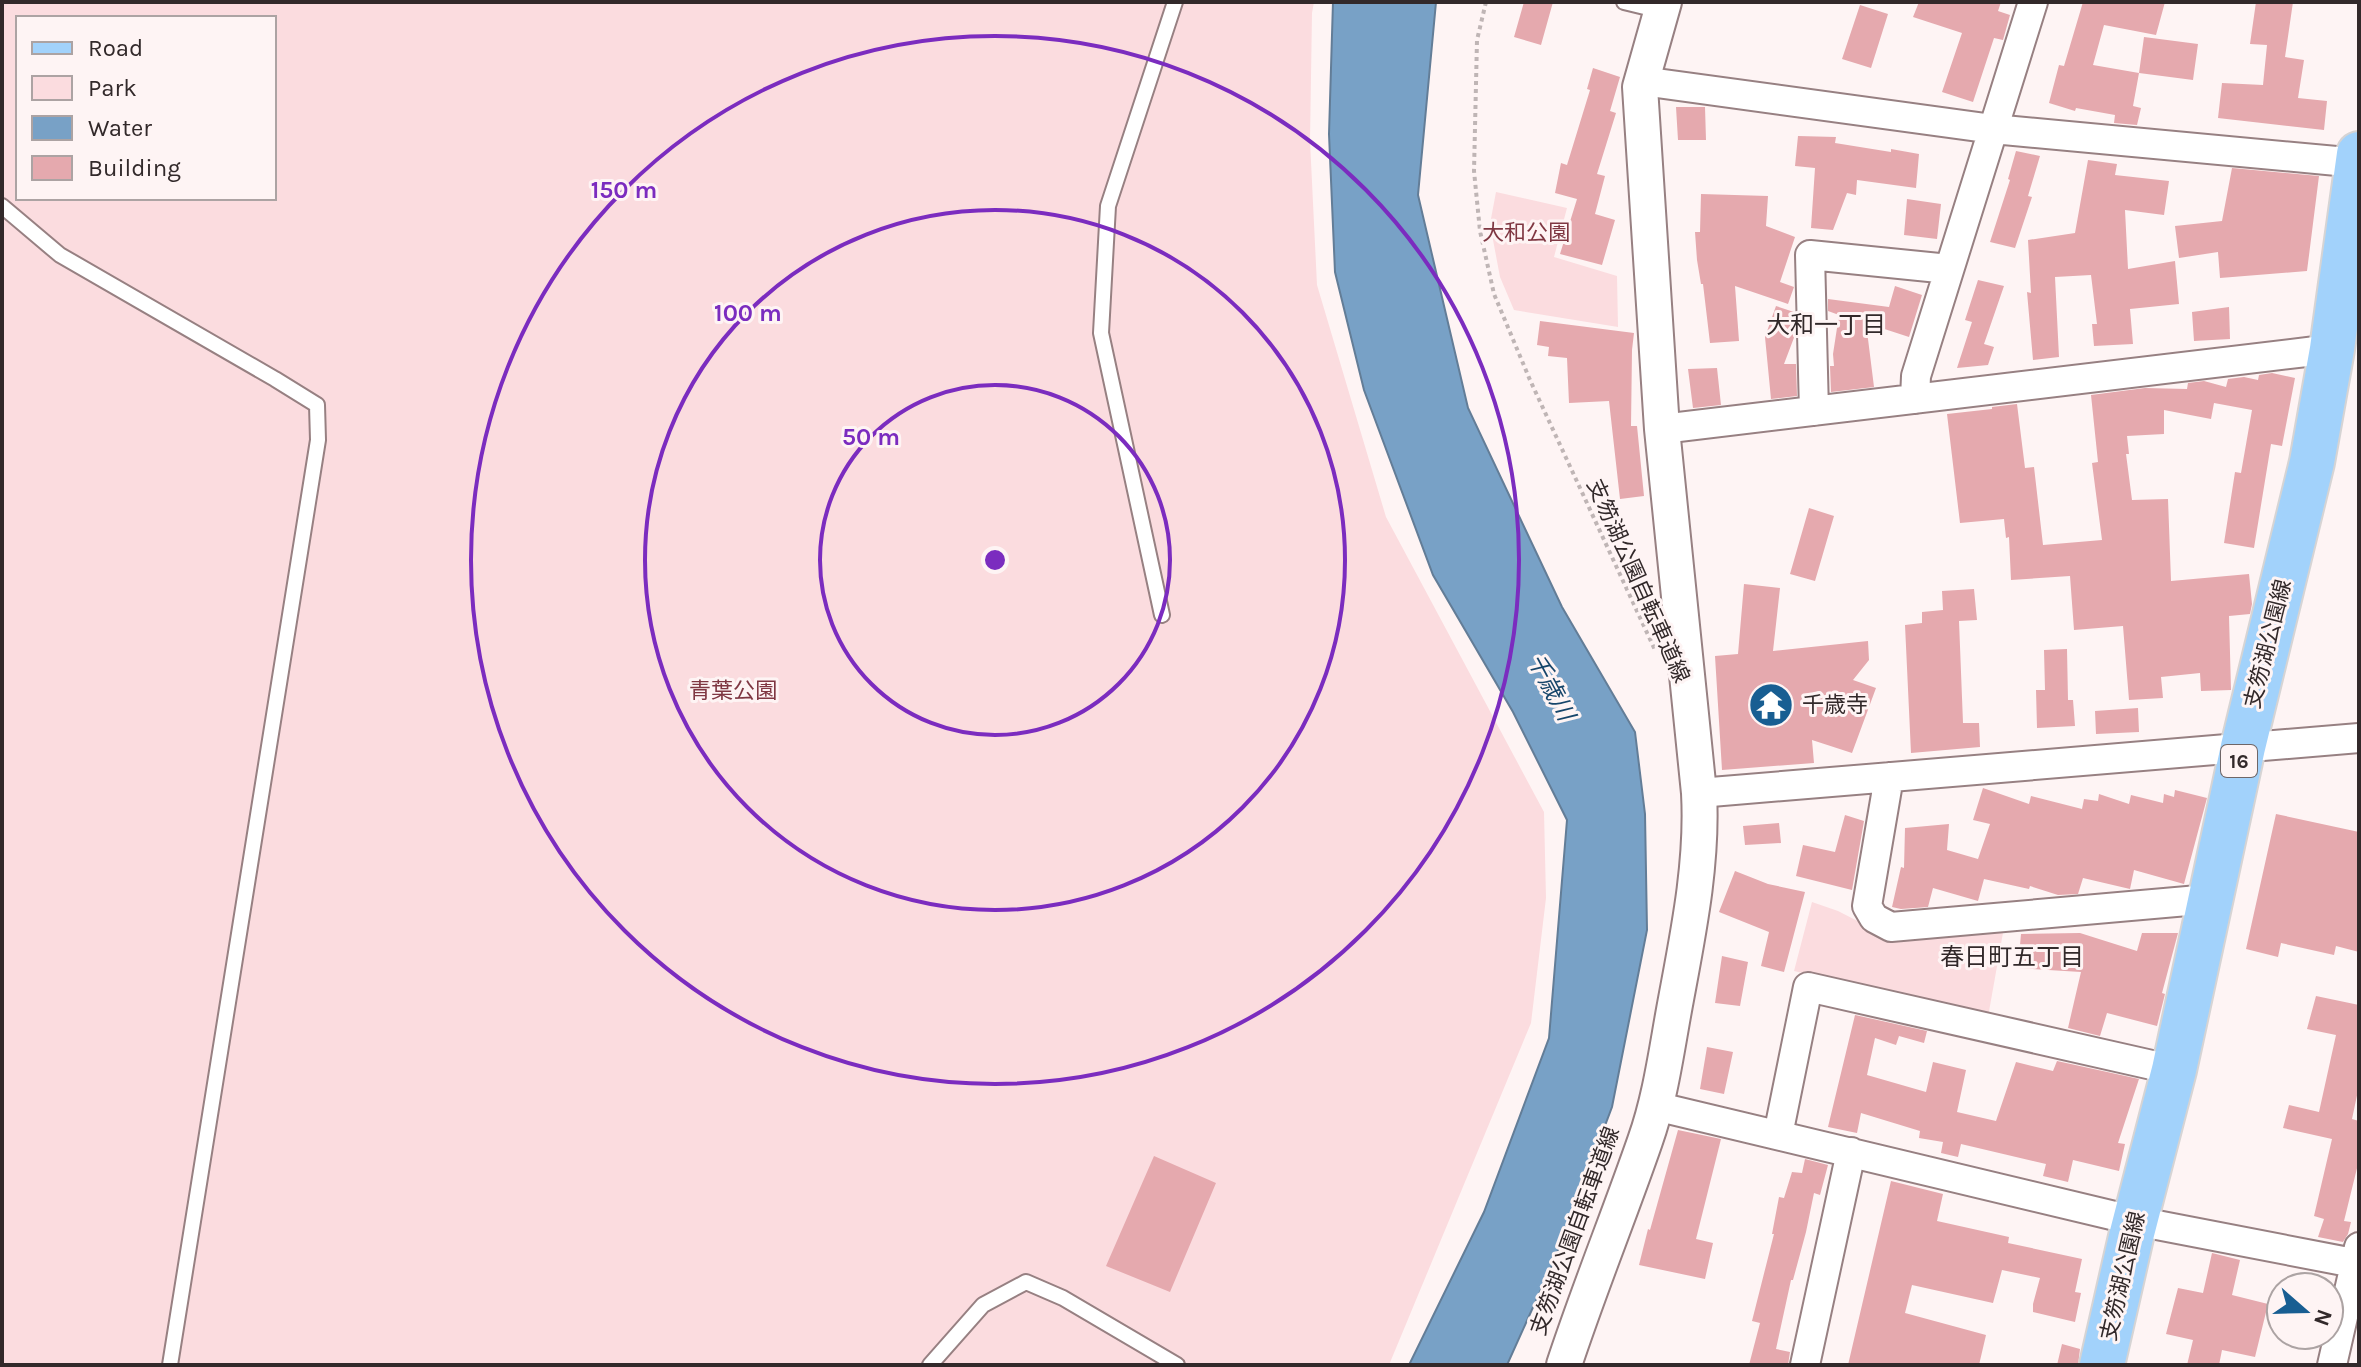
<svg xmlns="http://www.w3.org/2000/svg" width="2361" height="1367" font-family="Karla,'Noto Sans JP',sans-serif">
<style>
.green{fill:#fbdcdf;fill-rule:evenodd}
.water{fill:#78a1c6;stroke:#637d97;stroke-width:2}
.building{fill:#e5a9ae}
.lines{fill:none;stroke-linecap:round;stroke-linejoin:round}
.service-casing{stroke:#978082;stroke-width:18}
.minor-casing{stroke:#978082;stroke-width:32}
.tertiary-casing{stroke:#978082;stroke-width:38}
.primary-casing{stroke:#d6d4d4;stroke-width:48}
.path{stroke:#bfb5b5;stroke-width:4;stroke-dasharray:4 4;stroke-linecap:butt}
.service{stroke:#fff;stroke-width:14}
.minor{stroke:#fff;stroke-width:28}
.tertiary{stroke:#fff;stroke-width:34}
.primary{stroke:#a2d2fb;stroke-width:44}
.ring{fill:none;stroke:#7b2cbf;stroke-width:4}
.labels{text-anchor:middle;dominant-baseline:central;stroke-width:6;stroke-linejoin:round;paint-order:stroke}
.shield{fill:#fef4f4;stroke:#6f6667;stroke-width:2}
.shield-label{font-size:20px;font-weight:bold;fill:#32292a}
.park-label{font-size:22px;fill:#7f3742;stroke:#fef4f4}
.street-label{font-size:22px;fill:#32292a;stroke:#fef4f4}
.poi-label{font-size:22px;fill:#32292a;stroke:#fef4f4;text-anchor:start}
.neighbourhood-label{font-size:24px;fill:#32292a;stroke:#fef4f4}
.water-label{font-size:24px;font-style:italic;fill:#16456a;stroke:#fef4f4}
.centre{fill:#7b2cbf;stroke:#fef4f4;stroke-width:4}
.ring-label{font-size:24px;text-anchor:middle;font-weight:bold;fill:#7b2cbf;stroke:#fef4f4;stroke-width:6;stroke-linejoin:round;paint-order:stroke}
</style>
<rect width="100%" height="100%" fill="#fef4f4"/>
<path class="green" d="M2,2H1314L1312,13L1310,141L1317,285L1386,517L1544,812L1546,898L1531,1023L1389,1365H2ZM18,18H274V198H18Z
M1496,192L1567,208L1554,257L1617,276L1618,327L1514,310L1500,277L1490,224Z
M1812,902L1838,911L1879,932L2004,927L1988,1017L1794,971Z"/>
<path class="water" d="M1333,2H1436L1418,195L1468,408L1562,607L1635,732L1645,814L1647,930L1612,1107L1553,1263L1507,1365H1409L1484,1212L1549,1038L1567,820L1513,712L1433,575L1364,390L1335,272L1329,134Z"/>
<path class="building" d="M1524,2H1553L1541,45L1514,37Z
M1919,2H2001L1998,11L2010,15L2003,40L1994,38L1973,102L1942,92L1962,33L1913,17Z
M2083,2H2165L2156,35L2104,25L2093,65L2139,73L2133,106L2141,108L2137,125L2114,123L2115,115L2076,108L2075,111L2049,103L2059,65L2064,66Z
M2256,2H2293L2285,57L2304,60L2298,98L2327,101L2324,130L2218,118L2222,83L2263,85L2267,45L2250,44Z
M1860,5L1888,14L1871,68L1842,59Z
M2144,37L2198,44L2193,80L2139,73Z
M1593,68L1620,77L1610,111L1616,113L1597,174L1605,176L1595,214L1615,220L1602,265L1560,254L1577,199L1555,193L1561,163L1567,165L1590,90L1587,89Z
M1676,107H1705L1706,140H1678Z
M1798,136L1836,137L1835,143L1891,152V149L1919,154L1916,188L1857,180L1856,195L1847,193L1833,230L1811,228L1815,168L1795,166Z
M2016,151L2040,156L2028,196L2032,197L2015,248L1990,242L2010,180L2008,179Z
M2088,160L2117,164L2115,175L2169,181L2164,215L2125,210L2128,269L2175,261L2179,304L2130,309L2133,344L2094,346L2092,324H2097L2091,275L2055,277L2059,357L2033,360L2027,292L2031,293L2028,240L2075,233Z
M2232,168L2319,176L2307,271L2220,278L2218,252L2179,258L2175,226L2222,221Z
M1701,194L1768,196L1766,226L1795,237L1780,282L1794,287L1788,304L1735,286L1739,341L1710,343L1703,284H1701L1697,260L1695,232H1700Z
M1907,199L1941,204L1937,239L1904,235Z
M1978,280L2004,286L1984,344L1994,347L1988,365L1957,368L1972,322L1965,320Z
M1895,286L1922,295L1909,337L1866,323L1874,387L1831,392L1830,366H1834L1833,354L1839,315L1828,311V299L1889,307Z
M1776,306L1794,312L1795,335L1784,364H1796L1797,396L1771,399L1765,337Z
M2229,307L2230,339L2194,341L2192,312Z
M1540,321L1634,333L1632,350L1631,426H1637L1644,496L1620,499L1609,401L1569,403L1567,358L1548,356L1549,347L1537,345Z
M1717,368L1721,405L1693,408L1688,369Z
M2272,373L2295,378L2282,446L2271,444L2254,548L2224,543L2235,472L2241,473L2252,410L2214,403L2211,419L2164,410V434L2127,436L2129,454H2126L2132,500L2168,499L2171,581L2249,574L2252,604L2250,614L2229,616L2231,690L2201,691L2200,673L2161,677L2163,698L2129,700L2123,626L2074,630L2070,576L2011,580L2009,537L2006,538L2004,519L1960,523L1947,414L1992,409V407L2017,404L2025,468L2034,467L2043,545L2102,540L2092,463L2098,462L2091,395L2145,388L2187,389L2188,383L2204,381L2226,387L2228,379L2244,377L2258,380L2259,375Z
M1809,508L1834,516L1815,581L1790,574Z
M1744,584L1780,588L1773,651L1868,641L1869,660L1853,680L1876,688L1852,753L1812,740L1814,763L1722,770L1715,656L1738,654Z
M1974,589L1977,620L1959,621L1963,723H1979L1980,747L1911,753L1905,625L1922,623V612L1943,610L1942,591Z
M2067,649L2068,700H2073L2075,726L2037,728L2036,690H2045L2044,650Z
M2138,708L2139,732L2096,734L2095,711Z
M1983,788L2029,804L2031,796L2082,809L2084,799L2098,801L2099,794L2129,804L2131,795L2163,803L2164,794L2174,797L2175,790L2207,798L2184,884L2134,870L2130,889L2083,878L2078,894L2058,895L2030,886L2029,889L1984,879L1978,901L1933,888L1928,907L1901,909L1892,907L1901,867L1904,868L1905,828L1949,824L1947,850L1978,859L1990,824L1973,820Z
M2276,814L2359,832V952L2336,946L2334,955L2281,943L2278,957L2246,949Z
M1845,815L1864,821L1852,890L1796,876L1803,845L1835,852Z
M1779,823L1781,843L1745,845L1743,826Z
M1735,871L1768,884L1805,892L1784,972L1761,966L1769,932L1719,912Z
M2080,933L2137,951L2142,933H2178L2162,993L2165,994L2157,1026L2107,1013L2100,1036L2068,1028L2081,972L2018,968L2021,934Z
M1722,956L1748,962L1740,1006L1715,1003Z
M2316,996L2359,1005V1086L2352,1119L2359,1121V1160L2344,1221L2351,1222L2348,1234L2343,1242L2318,1237L2324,1219L2314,1216L2332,1139L2283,1128L2289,1105L2319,1112L2336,1035L2307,1029Z
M1855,1015L1927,1031L1924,1043L1899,1036L1896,1045L1875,1038L1867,1075L1926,1092L1933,1062L1966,1070L1957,1112L1996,1121L2016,1062L2053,1071L2057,1061L2139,1079L2118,1143L2125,1144L2119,1171L2073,1160L2068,1182L2043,1176L2046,1164L1961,1144L1958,1157L1941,1153L1943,1142L1919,1138L1920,1131L1861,1113L1857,1133L1828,1127Z
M1707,1047L1733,1052L1724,1094L1700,1089Z
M1678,1130L1721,1139L1696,1239L1713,1243L1705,1279L1639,1265L1648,1229L1650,1230Z
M1154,1156L1216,1183L1170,1292L1106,1266Z
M1805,1159L1828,1165L1820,1195L1814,1193L1806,1232L1793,1280H1791L1776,1349L1790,1352L1788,1365H1749L1760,1323L1752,1321L1774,1234H1772L1779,1197L1784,1198L1792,1172L1802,1173Z
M1891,1181L1943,1194L1937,1221L2009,1237L2008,1243L2082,1259L2075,1292L2081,1293L2075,1322L2033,1312V1304L2040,1278L2002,1270L1993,1303L1912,1285L1905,1313L1986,1335L1979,1365H1848Z
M2212,1253L2240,1260L2232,1295L2268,1304L2255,1357L2222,1350L2219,1365H2187L2193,1340L2166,1334L2178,1288L2203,1293Z
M2062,1344L2080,1349L2078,1365H2057Z"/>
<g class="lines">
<g class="service-casing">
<path id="service" d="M1624,2L1661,11
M2,206L60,255L275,379L317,405L318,440L170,1365
M1162,615L1101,333L1108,206L1175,2
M930,1365L983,1305L1026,1282L1063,1298L1177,1365"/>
</g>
<g class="minor-casing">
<path id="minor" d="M1642,81L1993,129L2358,163
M1915,399L1916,376L2033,2
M1814,411L1810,255L1949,269
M1662,429L2332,349
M1889,777L1867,906L1874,918L1891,927L2210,899
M1699,793L2359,738
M1655,1106L2136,1221L2359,1264
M1778,1135L1808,987L2174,1070
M1805,1365L1851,1152
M2332,1365L2359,1247"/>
</g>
<g class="tertiary-casing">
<path id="tertiary" d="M1564,1365C1589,1289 1619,1216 1645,1141C1660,1099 1666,1054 1674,1010C1687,939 1703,866 1699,793L1662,429L1640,87L1664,2"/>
</g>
<g class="primary-casing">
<path id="primary" d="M2102,1365L2131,1237L2174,1070L2243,747L2312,462L2332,349L2359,154"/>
</g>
<path class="path" d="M1486,2L1477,40L1474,171L1480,231L1494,294L1530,380L1655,650"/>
<use href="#service" class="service"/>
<use href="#minor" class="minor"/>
<use href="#tertiary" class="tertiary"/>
<use href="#primary" class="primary"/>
</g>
<g class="ring">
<circle cx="995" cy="560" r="175"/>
<circle cx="995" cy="560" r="350"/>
<circle cx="995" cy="560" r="524"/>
</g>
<defs>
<g id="temple-disc" transform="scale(2.3)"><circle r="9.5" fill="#185e92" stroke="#fef4f4"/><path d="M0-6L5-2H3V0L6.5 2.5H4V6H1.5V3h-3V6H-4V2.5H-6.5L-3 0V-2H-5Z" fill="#fff"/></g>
</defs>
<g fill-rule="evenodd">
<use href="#temple-disc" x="1771" y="705"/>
</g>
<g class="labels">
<rect class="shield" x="2221" y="745" width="36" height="32" rx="6"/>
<g class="shield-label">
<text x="2239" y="761">16</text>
</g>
<g class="park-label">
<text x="1526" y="233">大和公園</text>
<text x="733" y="691">青葉公園</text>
</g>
<g class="street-label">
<text transform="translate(1638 581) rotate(66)">支笏湖公園自転車道線</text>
<text transform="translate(2268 644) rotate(-76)">支笏湖公園線</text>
<text transform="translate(1575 1231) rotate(-70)">支笏湖公園自転車道線</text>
<text transform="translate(2123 1276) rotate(-77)">支笏湖公園線</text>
</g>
<g class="poi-label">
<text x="1802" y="705">千歳寺</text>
</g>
<g class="neighbourhood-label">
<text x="1826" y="325">大和一丁目</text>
<text x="2012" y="957">春日町五丁目</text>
</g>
<g class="water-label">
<text transform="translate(1551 687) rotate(62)">千歳川</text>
</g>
</g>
<circle cx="995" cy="560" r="12" class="centre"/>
<g class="ring-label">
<text x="624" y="198">150 m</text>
<text x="748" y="321">100 m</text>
<text x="871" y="445">50 m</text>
</g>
<rect width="2361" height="1367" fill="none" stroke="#32292a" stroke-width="8"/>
<rect x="16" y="16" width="260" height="184" fill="#fef4f4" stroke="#aca3a3" stroke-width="2"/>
<rect x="32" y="42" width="40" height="12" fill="#a2d2fb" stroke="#aca3a3" stroke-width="2"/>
<text x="88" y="56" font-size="24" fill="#32292a">Road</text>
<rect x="32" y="76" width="40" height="24" fill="#fbdcdf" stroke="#aca3a3" stroke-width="2"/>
<text x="88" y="96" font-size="24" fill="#32292a">Park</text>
<rect x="32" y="116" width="40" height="24" fill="#78a1c6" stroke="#aca3a3" stroke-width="2"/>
<text x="88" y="136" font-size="24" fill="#32292a">Water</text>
<rect x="32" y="156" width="40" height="24" fill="#e5a9ae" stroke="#aca3a3" stroke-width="2"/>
<text x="88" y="176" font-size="24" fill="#32292a">Building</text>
<g transform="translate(2305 1311) rotate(110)"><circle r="38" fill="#fef4f4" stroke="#aca3a3" stroke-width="2"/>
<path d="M0-6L14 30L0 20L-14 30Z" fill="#185e92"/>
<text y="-12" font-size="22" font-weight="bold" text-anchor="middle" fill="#32292a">N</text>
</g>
</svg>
